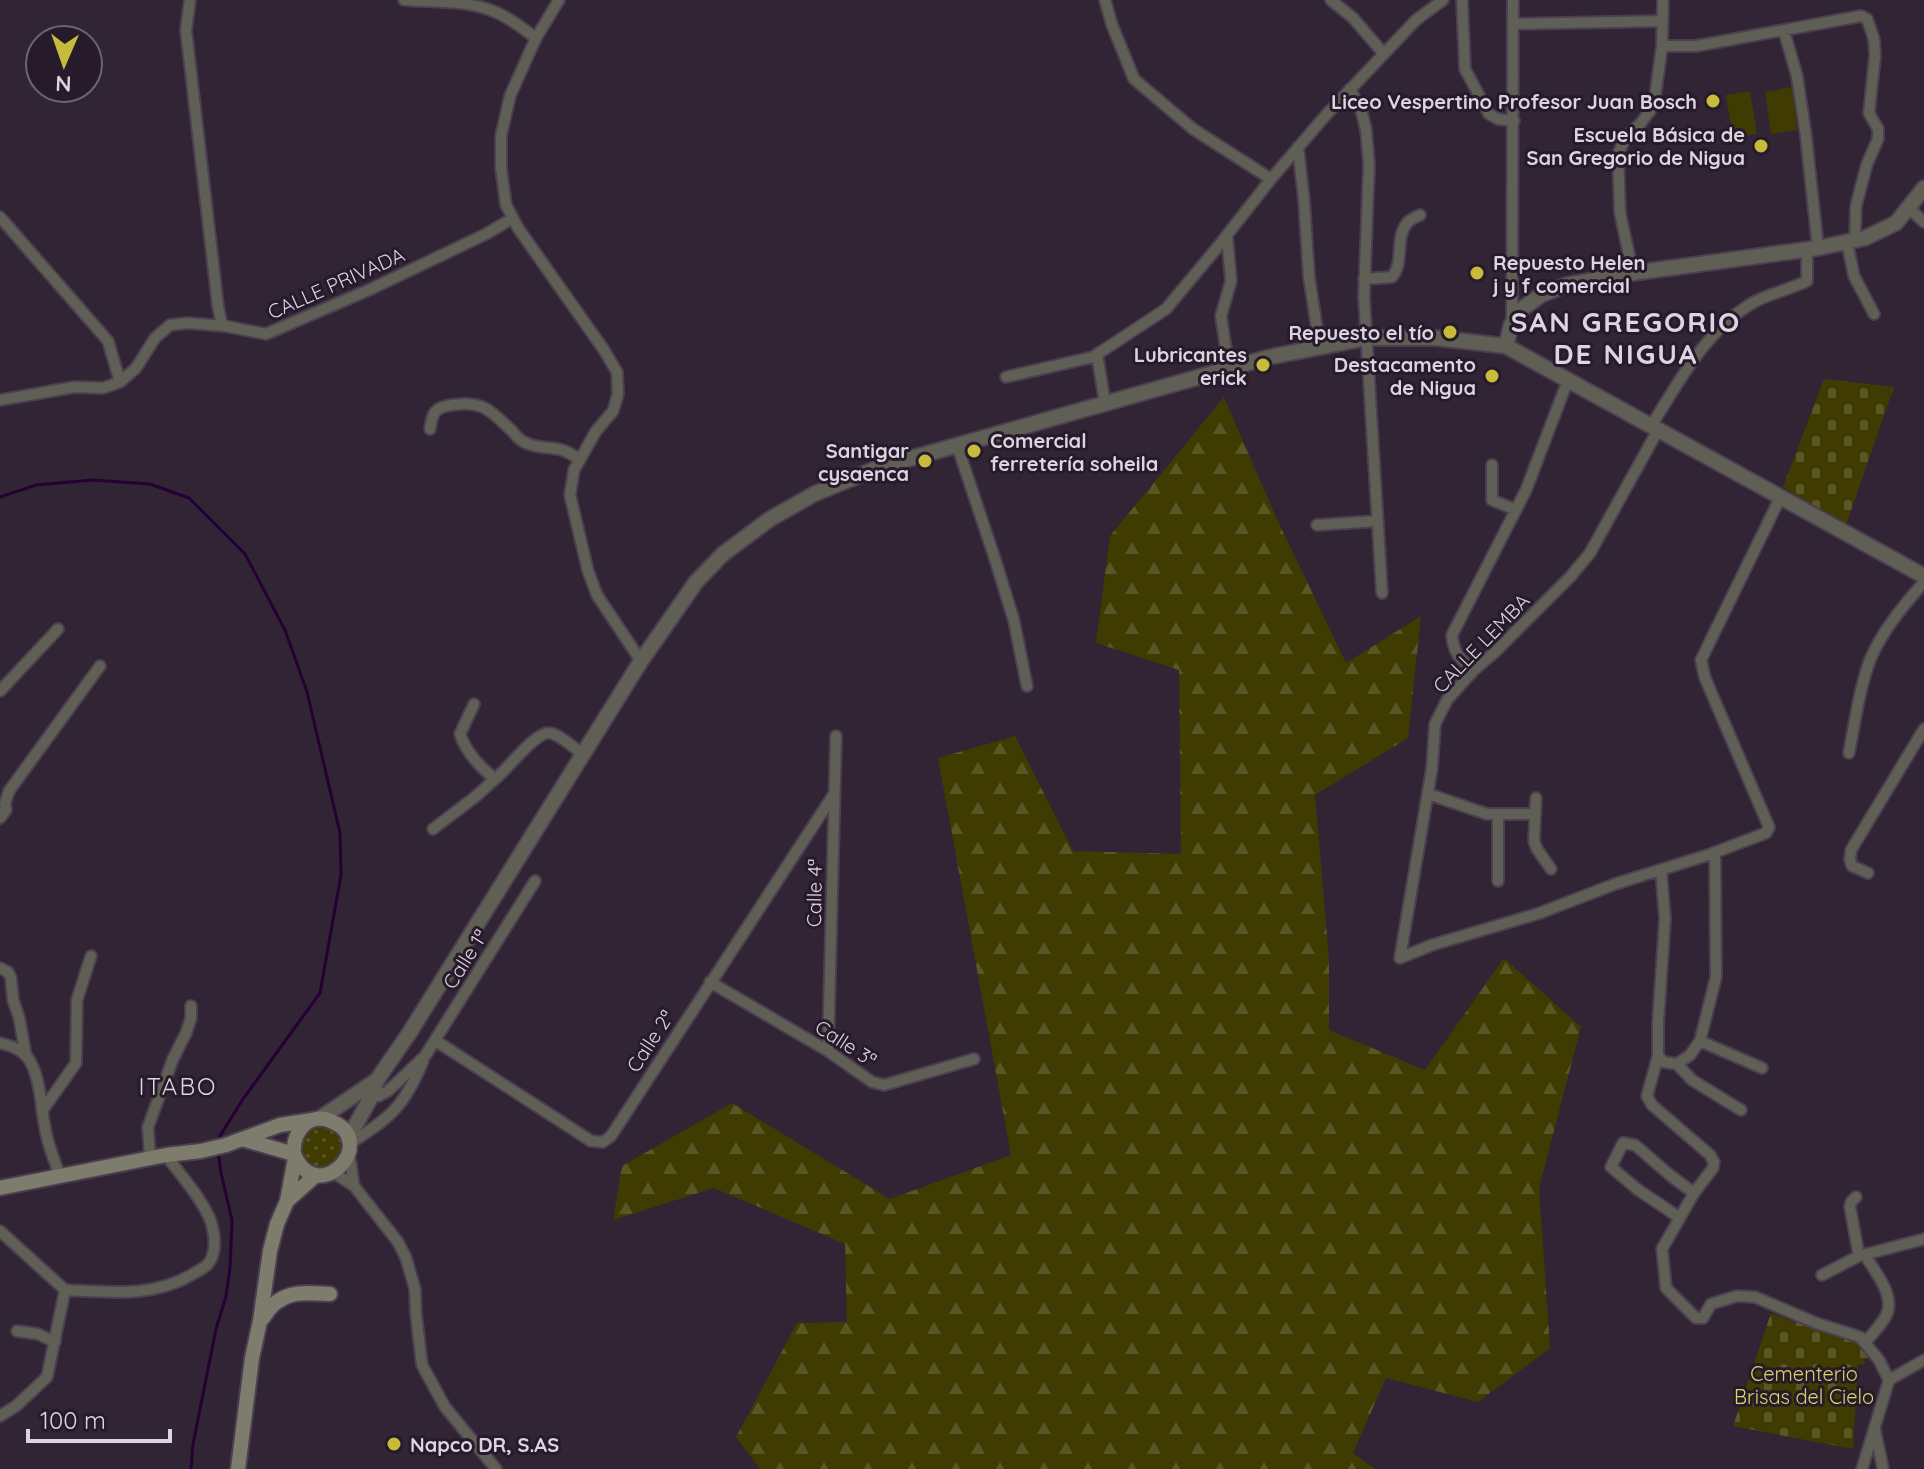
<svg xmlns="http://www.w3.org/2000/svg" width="1924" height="1469" font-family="Quicksand,sans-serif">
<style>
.grass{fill:url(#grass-dots)}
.forest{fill:url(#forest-firs)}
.cemetery{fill:url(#cemetery-stones)}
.garden{fill:#403b00}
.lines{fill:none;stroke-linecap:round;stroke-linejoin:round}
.stream{stroke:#260034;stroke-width:3}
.minor-casing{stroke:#4c4050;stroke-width:14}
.tertiary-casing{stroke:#4c4050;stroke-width:18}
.secondary-casing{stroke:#4c4050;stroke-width:18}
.minor{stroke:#605f55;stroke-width:10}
.tertiary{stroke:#605f55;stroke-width:14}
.secondary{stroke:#7e7d6d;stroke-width:14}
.poi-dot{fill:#c7bb3b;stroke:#261a2b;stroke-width:3}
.labels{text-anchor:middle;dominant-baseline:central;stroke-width:6;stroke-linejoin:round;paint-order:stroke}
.poi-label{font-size:20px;font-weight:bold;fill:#dcd4e0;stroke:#261a2b;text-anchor:end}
.street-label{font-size:20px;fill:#dcd4e0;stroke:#261a2b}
.park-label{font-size:20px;fill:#ddd368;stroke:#261a2b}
.quarter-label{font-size:24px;letter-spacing:2px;fill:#dcd4e0;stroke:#261a2b}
.district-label{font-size:28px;font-weight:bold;letter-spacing:2px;fill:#dcd4e0;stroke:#261a2b}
</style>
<defs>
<pattern id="grass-dots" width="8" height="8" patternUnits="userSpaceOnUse" patternTransform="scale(2)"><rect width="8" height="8" fill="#403b00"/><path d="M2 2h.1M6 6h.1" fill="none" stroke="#5b5625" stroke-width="1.8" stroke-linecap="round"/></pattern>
<pattern id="forest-firs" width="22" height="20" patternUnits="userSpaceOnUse" patternTransform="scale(2)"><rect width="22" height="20" fill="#403b00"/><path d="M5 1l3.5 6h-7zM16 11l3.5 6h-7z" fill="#5b5625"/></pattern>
<pattern id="cemetery-stones" width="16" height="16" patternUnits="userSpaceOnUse" patternTransform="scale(2)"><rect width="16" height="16" fill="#403b00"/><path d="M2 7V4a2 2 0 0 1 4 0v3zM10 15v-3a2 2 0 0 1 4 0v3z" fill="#5b5625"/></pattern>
</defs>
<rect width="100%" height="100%" fill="#302435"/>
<path class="grass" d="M318,1123L340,1131L345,1153L323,1172L302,1162L298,1138Z"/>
<path class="forest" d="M1224,397L1275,515L1346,663L1421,616L1408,738L1315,795L1329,959V1030L1425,1070L1504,958L1581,1027L1539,1188L1550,1348L1478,1402L1386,1378L1353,1453L1375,1469H760L736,1437L797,1323L847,1322L845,1244L714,1188L613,1220L622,1166L732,1103L890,1199L1011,1155L938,758L1015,736L1073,851L1181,854L1179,670L1096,643L1110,536Z"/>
<path class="cemetery" d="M1824,379L1894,387L1846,525L1783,487Z
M1771,1313L1796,1323L1798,1318L1859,1340L1868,1358L1864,1359L1865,1364L1858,1365L1853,1449L1733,1426Z"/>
<path class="garden" d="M1792,87L1797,130L1771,134L1765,92Z
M1750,91L1757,134L1733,137L1726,95Z"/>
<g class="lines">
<path class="stream" d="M0,497L36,485L92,480L150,484L189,498L245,554L285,630L307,692L340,833L341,875L320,993L243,1099L220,1136L219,1143
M191,1469L193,1444L216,1329L226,1296L230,1268L232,1220L221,1173L218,1151"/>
<g class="minor-casing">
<path id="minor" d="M190,0L186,30L218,306L222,326
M404,0C433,2 465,0 493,11C509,17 522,28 536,38
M559,0L536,38L510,96L501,136V168L506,205L518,228L604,350L617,372L618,394L613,411L596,431L574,470L570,495L588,571L597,595L641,661
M1105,0L1112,25L1134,79L1193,129L1271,179
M1331,0L1353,18L1384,54
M1462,0L1465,69L1489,114L1498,119L1514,121
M1513,24L1663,21
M1784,31L1797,76L1806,136L1818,248
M1662,46H1696L1861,16L1867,19L1874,39L1875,56L1869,113L1878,129V139L1867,164L1856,206L1855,240
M1350,89L1361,110L1366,129L1369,165L1364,297L1382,593
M1298,147L1304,200L1309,277L1320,348
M1909,208L1924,222
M0,217L108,341L120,382
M1227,235L1231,281L1221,316L1229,369
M1847,242L1854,276L1874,314
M1633,273L1620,213L1618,154L1626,137L1640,124L1650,111L1655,97L1662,46L1663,0
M1364,279L1392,277C1405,262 1394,237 1408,222C1411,219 1416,217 1420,215
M1512,323L1513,0
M1097,354L1105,403
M1006,377L1093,357L1166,309L1216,249L1271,179L1326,115L1416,20L1443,0
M0,400L75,387L103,388L120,382L136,368L155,338L170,325L187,323L225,326L266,334L371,289L486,234L513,218
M1651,426C1679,382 1704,333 1749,305C1766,294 1789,290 1807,281V249
M430,429C432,413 435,407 452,405C483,400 491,411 512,431C516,436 521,441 526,443C547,452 557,442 580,460
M957,445L995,559L1014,621L1027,686
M1492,465V500L1516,510
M1317,525L1378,521
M1474,670C1460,660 1453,652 1452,635L1526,490L1568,380
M0,691L58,629
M474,704L460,734C466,753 480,767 495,779C508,769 535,732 549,733C558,733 575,749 583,754
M1849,753C1855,722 1859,690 1870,660C1882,631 1903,606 1924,582
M1428,794L1487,814H1535
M1536,798L1534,841L1537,849L1551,869
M0,818L6,810L5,803L9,791L100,666
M433,829L475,797L495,779
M1661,870L1665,919L1658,1023V1056L1664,1062L1677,1064L1690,1055L1700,1041L1716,977L1715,852
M1868,873L1852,866L1850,860L1851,850L1924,729
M1498,881V815
M1400,958L1432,945L1540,913L1615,884L1708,855L1766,833L1769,827L1705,678L1701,660L1780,498
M1400,958L1432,768L1435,724L1447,700L1474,670L1495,652L1571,576L1590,553L1658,430
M0,968L8,972L11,978L13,1000L19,1017L26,1056
M710,982L828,1051L872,1082L884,1085L974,1059
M436,1041L591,1141L603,1142L611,1136L834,794
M1700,1041L1762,1068
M0,1043C11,1046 20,1048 28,1058C41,1076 41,1111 46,1133C49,1148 55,1162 60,1176
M828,1051L836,736
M1658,1056L1647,1096L1652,1105L1710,1155L1714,1162L1713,1168L1694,1193L1662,1249L1666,1288L1696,1318H1703L1711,1304L1737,1296L1755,1297L1816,1323L1860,1337L1879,1360L1889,1380
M1677,1064L1692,1080L1741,1110
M365,1097L379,1096L388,1091L425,1056L535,881
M42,1111L76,1063L77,1000L91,956
M349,1144C390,1118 404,1107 423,1061
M349,1153L354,1186
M150,1158L148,1127L173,1059L186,1033L191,1018V1006
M333,1172L354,1186L398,1242L406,1258L415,1289L416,1314L422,1365L445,1407L496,1469
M1856,1197L1851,1202L1850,1207L1859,1256
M1680,1218L1637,1189L1611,1167L1623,1143L1635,1145L1671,1176L1694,1193
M0,1231L65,1290C110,1292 153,1298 193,1274C197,1271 205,1268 208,1264C217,1253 215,1235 211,1222C202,1198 181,1176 166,1155
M1865,1255C1875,1272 1896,1296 1886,1316C1881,1325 1872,1334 1865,1343
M1822,1275L1859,1256L1924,1239
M17,1331L38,1334L55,1342
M0,1416L16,1406L47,1377L65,1290
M1875,1430L1883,1469
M1862,1469L1889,1380L1924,1360"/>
</g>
<g class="tertiary-casing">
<path id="tertiary" d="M1506,346L1511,325L1523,308L1541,295L1566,285L1633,273L1818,248L1865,238L1896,223L1924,188
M319,1119L377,1080
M348,1139L371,1097L377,1080L410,1032L641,661L696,582L723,554L770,519L814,494L880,467L1270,357L1367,338H1436L1506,346L1924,576"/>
</g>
<g class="secondary-casing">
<path id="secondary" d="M242,1139L294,1154C317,1209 380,1143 333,1122C309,1110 292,1132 294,1154
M0,1188L166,1155L201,1151L226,1145L280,1125L312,1120
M287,1201L316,1175
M263,1318C279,1290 302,1292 330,1294
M238,1469L252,1358L260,1321L270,1251L277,1224L287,1201L295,1158"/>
</g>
<use href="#minor" class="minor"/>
<use href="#tertiary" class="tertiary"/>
<use href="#secondary" class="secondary"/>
</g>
<g class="poi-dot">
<circle cx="1713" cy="101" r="8"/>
<circle cx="1761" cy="146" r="8"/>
<circle cx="1477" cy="273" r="8"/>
<circle cx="1450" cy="332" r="8"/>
<circle cx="1263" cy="365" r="8"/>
<circle cx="1492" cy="376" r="8"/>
<circle cx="974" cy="451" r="8"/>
<circle cx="925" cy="461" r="8"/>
<circle cx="394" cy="1444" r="8"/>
</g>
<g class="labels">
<g class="poi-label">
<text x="1697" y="101">Liceo Vespertino Profesor Juan Bosch</text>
<text x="1745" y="134">Escuela Básica de<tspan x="1745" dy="23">San Gregorio de Nigua</tspan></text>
<text x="1493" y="262" text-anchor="start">Repuesto Helen<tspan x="1493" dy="23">j y f comercial</tspan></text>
<text x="1434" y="332">Repuesto el tío</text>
<text x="1247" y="354">Lubricantes<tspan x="1247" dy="23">erick</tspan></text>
<text x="1476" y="364">Destacamento<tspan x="1476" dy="23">de Nigua</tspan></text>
<text x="990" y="440" text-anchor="start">Comercial<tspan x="990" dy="23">ferretería soheila</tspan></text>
<text x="909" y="450">Santigar<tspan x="909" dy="23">cysaenca</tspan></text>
<text x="410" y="1444" text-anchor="start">Napco DR, S.AS</text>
</g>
<g class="street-label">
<text transform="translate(336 283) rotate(-24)">CALLE PRIVADA</text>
<text transform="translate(1481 643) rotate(-46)">CALLE LEMBA</text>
<text transform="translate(814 893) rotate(-89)">Calle 4ª</text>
<text transform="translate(465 959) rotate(-58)">Calle 1ª</text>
<text transform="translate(650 1041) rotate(-57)">Calle 2ª</text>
<text transform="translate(846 1043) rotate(33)">Calle 3ª</text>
</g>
<g class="park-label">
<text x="1804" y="1373">Cementerio<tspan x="1804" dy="23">Brisas del Cielo</tspan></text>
</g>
<g class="quarter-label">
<text x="178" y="1086">ITABO</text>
</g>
<g class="district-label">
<text x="1626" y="321">SAN GREGORIO<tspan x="1626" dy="32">DE NIGUA</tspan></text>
</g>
</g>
<g transform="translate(64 64) rotate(182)"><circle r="38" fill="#261a2b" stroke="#6f6473" stroke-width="2"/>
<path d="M0-6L14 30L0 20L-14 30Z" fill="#c7bb3b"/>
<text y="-12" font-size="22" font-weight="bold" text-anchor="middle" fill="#dcd4e0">N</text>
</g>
<path d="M28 1429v12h142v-12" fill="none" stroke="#dcd4e0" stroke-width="4"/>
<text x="40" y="1429" font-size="24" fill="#dcd4e0" stroke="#261a2b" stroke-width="6" paint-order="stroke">100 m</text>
</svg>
